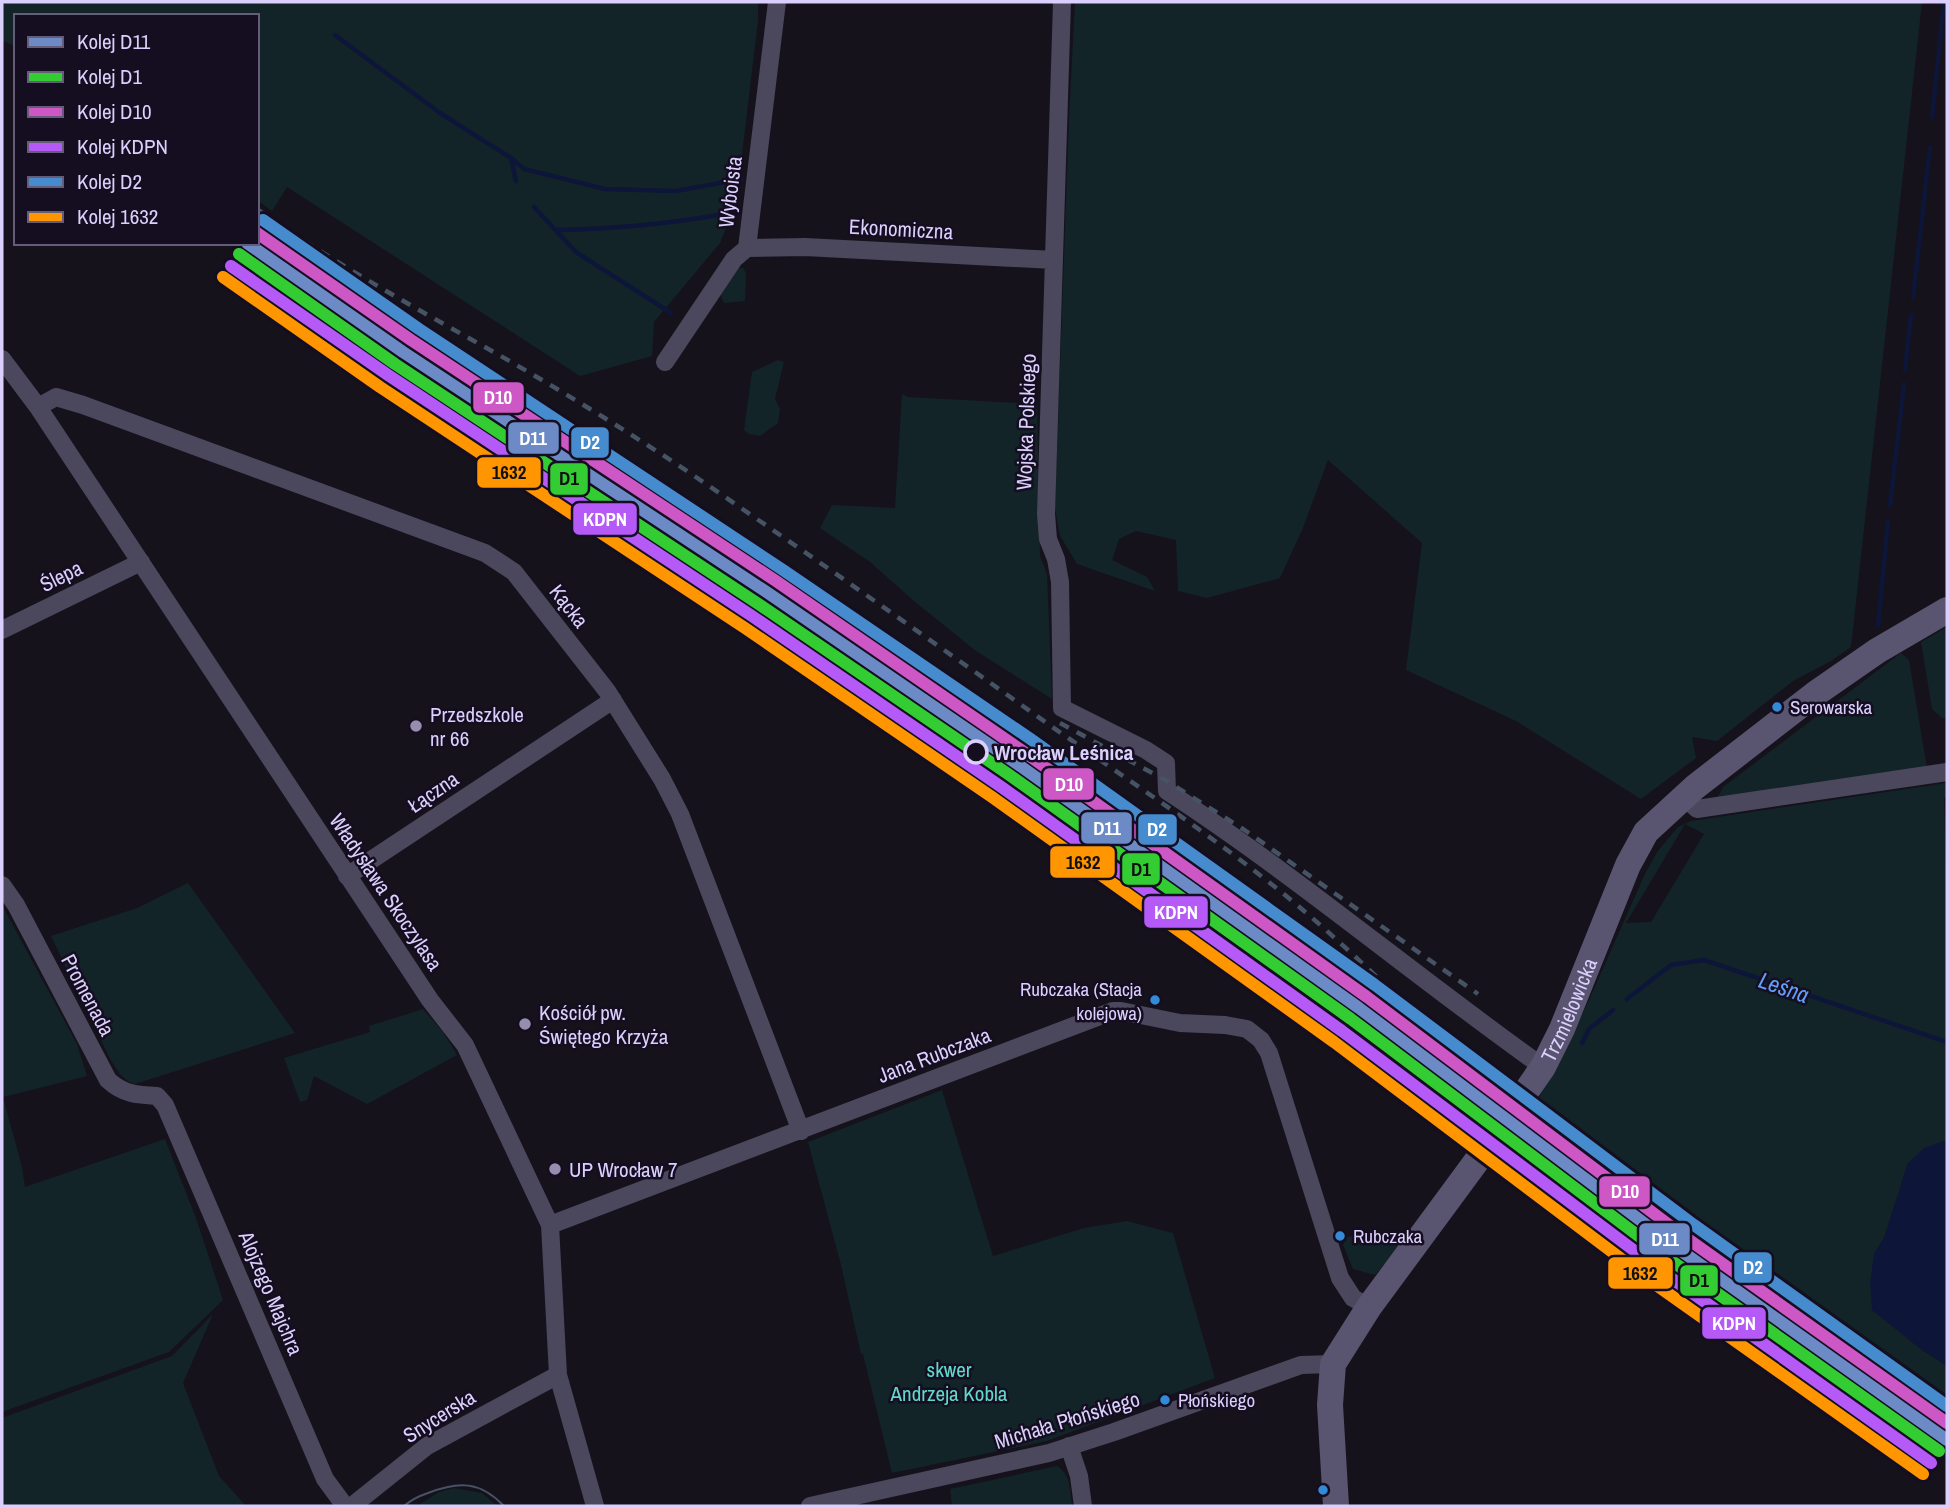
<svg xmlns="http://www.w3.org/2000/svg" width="1949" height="1508" font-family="'Archivo Narrow',sans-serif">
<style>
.green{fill:#122428;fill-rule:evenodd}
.water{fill:#0d1639}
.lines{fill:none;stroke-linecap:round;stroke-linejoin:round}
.stream{stroke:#0d1639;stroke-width:4.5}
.street{stroke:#4b475d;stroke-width:18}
.secondary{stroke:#59546f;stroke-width:26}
.tram{stroke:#455365;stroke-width:2}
.rail{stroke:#455365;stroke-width:4.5;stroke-dasharray:10 9;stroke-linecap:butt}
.rail-1-casing{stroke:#140e20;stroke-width:18}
.rail-2-casing{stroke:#140e20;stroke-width:18}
.rail-3-casing{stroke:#140e20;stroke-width:18}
.rail-4-casing{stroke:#140e20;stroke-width:18}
.rail-5-casing{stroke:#140e20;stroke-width:18}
.rail-6-casing{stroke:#140e20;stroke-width:18}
.rail-1{stroke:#6c8bc6;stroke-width:12}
.rail-2{stroke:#3c3;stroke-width:12}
.rail-3{stroke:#cc57c5;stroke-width:12}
.rail-4{stroke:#b55af7;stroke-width:12}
.rail-5{stroke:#468bcd;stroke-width:12}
.rail-6{stroke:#ff9500;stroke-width:12}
.bus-dot{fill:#338bd7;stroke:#140e20;stroke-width:2.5}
.poi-dot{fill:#968eae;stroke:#140e20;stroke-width:2.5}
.stop-dot{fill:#140e20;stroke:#dbd0fd;stroke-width:3.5}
.labels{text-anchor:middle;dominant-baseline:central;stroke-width:5;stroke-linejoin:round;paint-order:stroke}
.bus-label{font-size:19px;fill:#dbd0fd;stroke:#140e20;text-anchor:start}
.street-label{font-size:21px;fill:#dbd0fd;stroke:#140e20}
.poi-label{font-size:21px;fill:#dbd0fd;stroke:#140e20;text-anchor:start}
.stop-label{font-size:21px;font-weight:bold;fill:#dbd0fd;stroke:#140e20;text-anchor:start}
.park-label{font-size:21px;fill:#60d9cc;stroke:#140e20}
.water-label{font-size:23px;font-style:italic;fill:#639df7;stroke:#140e20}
.line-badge{stroke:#140e20;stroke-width:2.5}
.badge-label{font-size:19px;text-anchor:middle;font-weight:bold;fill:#fff}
.pale-badge-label{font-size:19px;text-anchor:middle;font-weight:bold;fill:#111}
</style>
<rect width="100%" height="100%" fill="#15121c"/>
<path class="green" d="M2,2H758V21L736,204L720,243L654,322L652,356L580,376L287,187L272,211L257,200V16H16V47L2,40Z
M1075,2H1922L1851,647L1831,661L1793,681L1717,741L1692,737L1696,758L1641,799L1516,721L1406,670L1422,543L1328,460L1303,528L1280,578L1207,598L1178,591L1176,540L1136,531L1119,539L1112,560L1147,577L1155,591L1077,564L1060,536L1055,508L1069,119Z
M736,268H743L746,273L745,301L724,303L719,292Z
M778,360L784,362L775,399L780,409L778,423L760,436L749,434L744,430L752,372Z
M902,394L908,397L1037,404L1040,556L1047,574L1052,699L976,651L914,601L870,562L820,528L832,505L895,508Z
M1947,627V718H1942L1932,709L1921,642Z
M1901,653L1909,660L1927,768L1717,799L1723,787Z
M1947,783V797L1944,798L1947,907V1142L1943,1141L1908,1163L1884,1238L1874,1254L1872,1310L1922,1350L1947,1366V1417L1925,1401L1927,1395L1850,1338L1772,1272L1740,1254L1698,1225L1536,1103L1585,1009L1645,874L1657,852L1678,827L1691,821ZM1685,824L1704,834L1651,922L1626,923Z
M188,883L295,1033L135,1084C121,1080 116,1068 109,1057L51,936L137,908Z
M2,905L77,1044L87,1076L3,1097L22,1167L25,1187L165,1139L196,1218L223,1300L169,1352L2,1412Z
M423,1009L443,1032L457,1055L367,1104L314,1076L307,1100L300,1102L284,1058L370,1032L369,1026Z
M942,1090L993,1256L1084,1228L1127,1221L1173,1233L1215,1378L1047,1441L892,1473L863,1354H861L841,1265L808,1142Z
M1373,1231L1394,1235L1404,1242L1375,1275L1353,1269L1343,1245L1347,1237Z
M213,1314L183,1383L219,1476L246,1506H2V1418L172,1356Z
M1057,1466C1071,1475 1070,1491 1072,1506H952L950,1489Z
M454,1488L482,1493L497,1506H417L439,1492Z"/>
<path class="water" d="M1943,1141L1947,1142V1366L1922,1350L1872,1310L1870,1283L1874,1254L1884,1238L1908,1163L1924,1148Z"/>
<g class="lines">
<path class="stream" d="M335,35L440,113L511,158L524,169L605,189L676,191L742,179
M1932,117L1944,2
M511,158L516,181
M534,207L576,252L671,313
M556,230C613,229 668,224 724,214
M1913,298L1930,147
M1905,370L1911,315
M1890,506L1904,384
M1878,625L1888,521
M1627,999L1671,965L1704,960L1947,1042
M1582,1043L1589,1029L1613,1010"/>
<path class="street" d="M1062,2L1046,514L1048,539L1056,559L1060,582L1062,708L1146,750L1166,763L1167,791C1297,876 1416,977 1543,1067
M747,248L805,247L1054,260
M2,359L38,407L430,1000L465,1045L550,1225L558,1375L595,1506
M665,362L734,259L747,248L777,2
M38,407L56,397L83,405L485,553L514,572L607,691L662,779L680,814L801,1131
M2,630L141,562
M1684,797L1697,809L1947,772
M347,876L613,700
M2,885L16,905L108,1080C123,1094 137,1095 157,1096L165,1105L325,1479L345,1506
M550,1225L1113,1011H1121L1180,1023L1225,1025L1247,1029L1261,1040L1269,1053L1340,1278L1353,1298L1369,1307
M1069,1446L1079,1476L1083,1506
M352,1506L427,1446L558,1375
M810,1506L1049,1453L1114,1432L1301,1365L1333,1364"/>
<path class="secondary" id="s1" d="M1336,1506L1330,1405L1333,1364L1369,1307L1498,1132L1543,1067L1562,1029L1628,865L1646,832L1695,787L1815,694L1877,651L1947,610"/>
<path class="tram" d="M404,1506C411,1500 419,1496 428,1493C459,1481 480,1481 504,1506"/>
<path class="rail" d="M257,209C335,264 417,309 499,355C581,402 661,452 738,506C843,578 947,652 1051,726C1128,780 1207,832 1280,891C1356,952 1421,1024 1497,1084
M257,225L312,263L349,285
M264,268L386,354
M1060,723L1165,780L1243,829L1478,994
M1799,1308L1920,1393
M1861,1392L1947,1452"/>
<g class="rail-1-casing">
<path id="rail-1" d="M247,243L403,352L768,593L1016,763L1359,1008L1677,1248L1947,1440"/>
</g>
<g class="rail-2-casing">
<path id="rail-2" d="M239,254L395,364L760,605L1008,774L1351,1019L1669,1259L1939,1451"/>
</g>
<g class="rail-3-casing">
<path id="rail-3" d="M257,233L411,340L776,581L1024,752L1367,997L1685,1237L1947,1423"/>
</g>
<g class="rail-4-casing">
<path id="rail-4" d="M231,266L388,375L752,616L1000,786L1342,1031L1660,1270L1931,1463"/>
</g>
<g class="rail-5-casing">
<path id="rail-5" d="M263,220L419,329L783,570L1032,740L1375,985L1694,1225L1947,1406"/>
</g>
<g class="rail-6-casing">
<path id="rail-6" d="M223,277L380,387L745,628L992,797L1334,1042L1652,1282L1923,1474"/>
</g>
<use href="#rail-1" class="rail-1"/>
<use href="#rail-2" class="rail-2"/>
<use href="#rail-3" class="rail-3"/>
<use href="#rail-4" class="rail-4"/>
<use href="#rail-5" class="rail-5"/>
<use href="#rail-6" class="rail-6"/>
</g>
<g class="bus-dot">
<circle cx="1777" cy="707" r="6"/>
<circle cx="1155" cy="1000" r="6"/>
<circle cx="1340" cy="1236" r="6"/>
<circle cx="1165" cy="1400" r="6"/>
<circle cx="1323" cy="1490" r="6"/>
</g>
<g class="poi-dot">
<circle cx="416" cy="726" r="7"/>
<circle cx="525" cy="1024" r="7"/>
<circle cx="555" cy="1169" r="7"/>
</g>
<circle class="stop-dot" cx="976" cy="752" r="11"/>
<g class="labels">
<g class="bus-label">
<text x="1790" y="707">Serowarska</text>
<text x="1142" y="989" text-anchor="end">Rubczaka (Stacja<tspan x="1142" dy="24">kolejowa)</tspan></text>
<text x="1353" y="1236">Rubczaka</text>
<text x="1178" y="1400">Płońskiego</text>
</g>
<g class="street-label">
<text transform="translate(730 192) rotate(-83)">Wyboista</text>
<text transform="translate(901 229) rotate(3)">Ekonomiczna</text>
<text transform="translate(1026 422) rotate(-88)">Wojska Polskiego</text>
<text transform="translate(61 576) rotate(-26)">Ślepa</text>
<text transform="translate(569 606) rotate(52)">Kącka</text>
<text transform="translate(433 792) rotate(-34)">Łączna</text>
<text transform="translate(386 892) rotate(56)">Władysława Skoczylasa</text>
<text transform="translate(88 995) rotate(62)">Promenada</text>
<text stroke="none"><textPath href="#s1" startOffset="569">Trzmielowicka</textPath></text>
<text transform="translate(934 1055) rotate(-21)">Jana Rubczaka</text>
<text transform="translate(271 1293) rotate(67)">Alojzego Majchra</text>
<text transform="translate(439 1416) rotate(-32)">Snycerska</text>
<text transform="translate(1067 1420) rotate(-17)">Michała Płońskiego</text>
</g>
<g class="poi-label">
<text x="430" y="714">Przedszkole<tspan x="430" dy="24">nr 66</tspan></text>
<text x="539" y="1012">Kościół pw.<tspan x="539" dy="24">Świętego Krzyża</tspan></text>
<text x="569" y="1169">UP Wrocław 7</text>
</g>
<g class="stop-label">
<text x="994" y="752">Wrocław Leśnica</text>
</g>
<g class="park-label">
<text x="949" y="1369">skwer<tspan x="949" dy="24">Andrzeja Kobla</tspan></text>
</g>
<g class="water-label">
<text transform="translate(1784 987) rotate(19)">Leśna</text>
</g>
</g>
<g class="line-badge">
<rect x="472" y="381" width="53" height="33" rx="7" fill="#cc57c5"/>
<rect x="507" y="421" width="53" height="34" rx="7" fill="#6c8bc6"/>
<rect x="570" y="426" width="40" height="33" rx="7" fill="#468bcd"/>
<rect x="476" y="456" width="66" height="33" rx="7" fill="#ff9500"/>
<rect x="549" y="462" width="40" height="34" rx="7" fill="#3c3"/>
<rect x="572" y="502" width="66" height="34" rx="7" fill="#b55af7"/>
<rect x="1042" y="767" width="53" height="34" rx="7" fill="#cc57c5"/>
<rect x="1080" y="811" width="53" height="34" rx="7" fill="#6c8bc6"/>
<rect x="1137" y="813" width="41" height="33" rx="7" fill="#468bcd"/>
<rect x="1049" y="845" width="67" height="34" rx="7" fill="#ff9500"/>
<rect x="1121" y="852" width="40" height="34" rx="7" fill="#3c3"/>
<rect x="1143" y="895" width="66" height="34" rx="7" fill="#b55af7"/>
<rect x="1598" y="1175" width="53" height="33" rx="7" fill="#cc57c5"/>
<rect x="1638" y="1222" width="53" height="34" rx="7" fill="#6c8bc6"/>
<rect x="1733" y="1251" width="40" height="33" rx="7" fill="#468bcd"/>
<rect x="1607" y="1256" width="67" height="34" rx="7" fill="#ff9500"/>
<rect x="1679" y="1264" width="40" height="33" rx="7" fill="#3c3"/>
<rect x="1701" y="1306" width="66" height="34" rx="7" fill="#b55af7"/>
</g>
<g class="badge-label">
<text x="498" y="404">D10</text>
<text x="533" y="445">D11</text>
<text x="590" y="449">D2</text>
<text x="605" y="526">KDPN</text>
<text x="1069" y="791">D10</text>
<text x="1107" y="835">D11</text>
<text x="1157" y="836">D2</text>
<text x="1176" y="919">KDPN</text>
<text x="1625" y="1198">D10</text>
<text x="1665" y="1246">D11</text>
<text x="1753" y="1274">D2</text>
<text x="1734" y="1330">KDPN</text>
</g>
<g class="pale-badge-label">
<text x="509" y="479">1632</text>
<text x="569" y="485">D1</text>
<text x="1083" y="869">1632</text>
<text x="1141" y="876">D1</text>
<text x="1640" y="1280">1632</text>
<text x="1699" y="1287">D1</text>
</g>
<rect width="1949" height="1508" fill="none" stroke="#dbd0fd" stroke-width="7"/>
<rect x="14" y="14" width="245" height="231" fill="#140e20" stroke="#645c78" stroke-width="2"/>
<rect x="28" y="37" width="35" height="10" fill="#6c8bc6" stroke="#645c78" stroke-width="2"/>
<text x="77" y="49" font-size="21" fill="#dbd0fd">Kolej D11</text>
<rect x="28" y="72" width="35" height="10" fill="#33cc33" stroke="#645c78" stroke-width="2"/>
<text x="77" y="84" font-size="21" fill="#dbd0fd">Kolej D1</text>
<rect x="28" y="107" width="35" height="10" fill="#cc57c5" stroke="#645c78" stroke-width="2"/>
<text x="77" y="119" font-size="21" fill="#dbd0fd">Kolej D10</text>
<rect x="28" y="142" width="35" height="10" fill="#b55af7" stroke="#645c78" stroke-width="2"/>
<text x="77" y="154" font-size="21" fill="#dbd0fd">Kolej KDPN</text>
<rect x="28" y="177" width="35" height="10" fill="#468bcd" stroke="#645c78" stroke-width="2"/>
<text x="77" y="189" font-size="21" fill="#dbd0fd">Kolej D2</text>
<rect x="28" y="212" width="35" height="10" fill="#ff9500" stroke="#645c78" stroke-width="2"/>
<text x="77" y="224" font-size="21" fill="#dbd0fd">Kolej 1632</text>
</svg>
